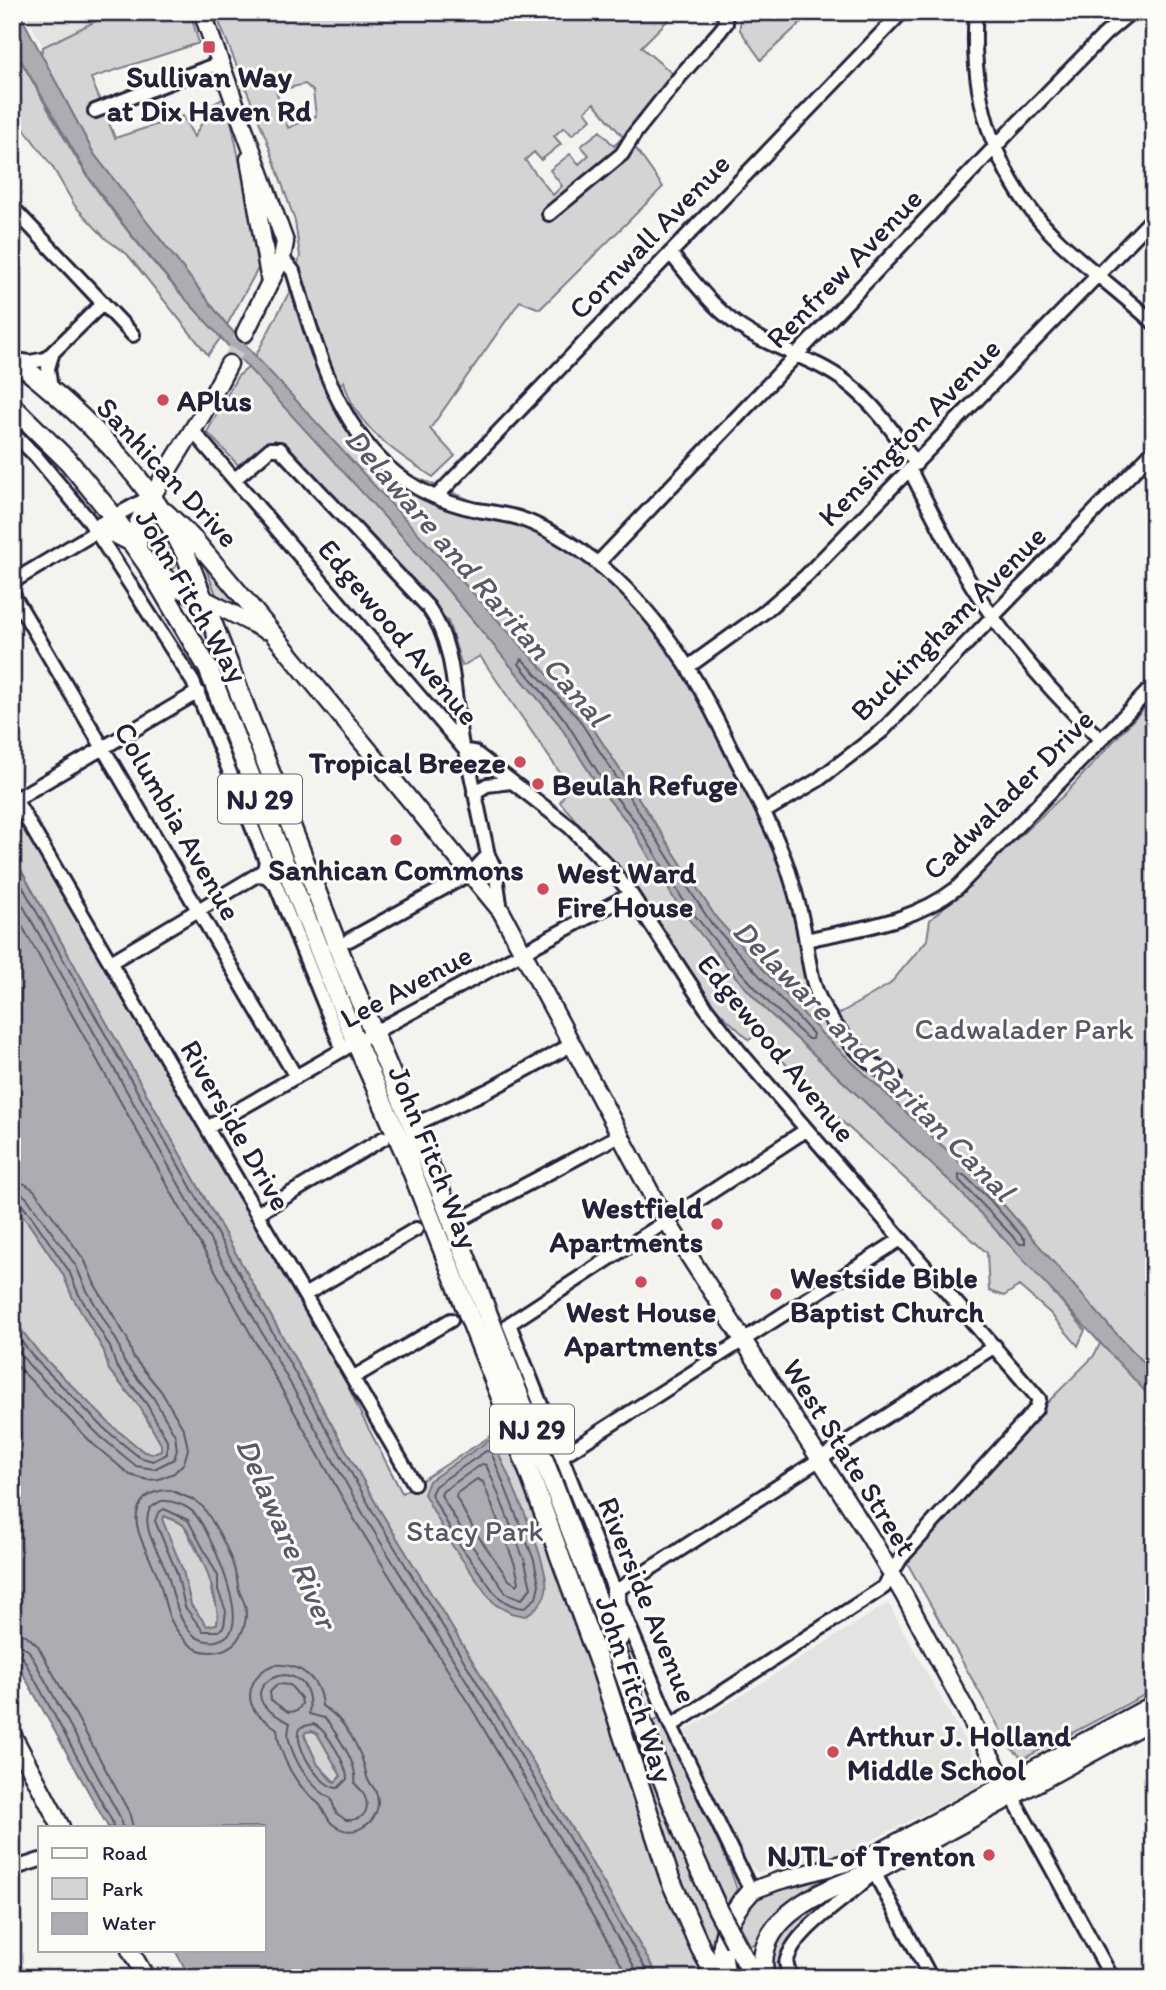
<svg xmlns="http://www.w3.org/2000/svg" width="1166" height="1990" font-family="Itim,sans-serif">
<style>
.built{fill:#e4e3e2}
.green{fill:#d5d4d5;stroke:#7c7b88;stroke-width:2;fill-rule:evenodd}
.water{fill:#acacb2;stroke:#757582;stroke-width:2;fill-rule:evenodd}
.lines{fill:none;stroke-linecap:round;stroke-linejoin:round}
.shore{stroke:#59596b;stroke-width:2}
.major-tunnel{stroke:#cac9cb;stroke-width:16;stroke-dasharray:16 8;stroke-linecap:butt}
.minor-casing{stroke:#22223b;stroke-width:18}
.major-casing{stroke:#22223b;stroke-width:21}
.highway-casing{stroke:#22223b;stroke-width:23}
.minor{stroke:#fdfcf7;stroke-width:12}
.major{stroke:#fdfcf7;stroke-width:16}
.highway{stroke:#fdfcf7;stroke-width:18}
.highway-bridge-casing{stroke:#22223b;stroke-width:23;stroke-linecap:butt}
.highway-bridge{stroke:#fdfcf7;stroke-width:18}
.poi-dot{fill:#d1495b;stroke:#fdfcf7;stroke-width:2.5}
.labels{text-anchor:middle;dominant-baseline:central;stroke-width:6;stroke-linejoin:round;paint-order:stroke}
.shield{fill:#fdfcf7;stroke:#646373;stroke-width:2}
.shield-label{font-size:28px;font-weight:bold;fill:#22223b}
.poi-label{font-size:30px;font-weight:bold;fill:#22223b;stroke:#fdfcf7;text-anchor:start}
.street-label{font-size:30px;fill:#22223b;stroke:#fdfcf7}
.park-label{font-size:30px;fill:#585769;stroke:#fdfcf7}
.water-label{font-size:32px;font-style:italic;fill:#59596b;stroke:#fdfcf7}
</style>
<rect width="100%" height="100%" fill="#f4f3ef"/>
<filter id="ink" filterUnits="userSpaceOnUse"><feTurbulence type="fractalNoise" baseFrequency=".0143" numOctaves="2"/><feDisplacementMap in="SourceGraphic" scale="14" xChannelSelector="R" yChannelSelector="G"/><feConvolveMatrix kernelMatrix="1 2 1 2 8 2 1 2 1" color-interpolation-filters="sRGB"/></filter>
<g filter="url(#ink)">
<path class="built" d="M25,12H114L43,47Z
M888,1603L983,1774L979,1786L846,1853L757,1872L746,1862L685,1731Z"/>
<path class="green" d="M114,12H190L199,43L91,78L115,138L183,116L194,137L212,105L226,97L261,263L227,325L94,154L41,54L43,47Z
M215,12H676L641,47L674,75L627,136L663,187L540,309L520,301L430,429L455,456L433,477C397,454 354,426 344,381L333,391L391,467L593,551L686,658L773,830L830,1019L890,984L927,940L930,920L1066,793L1154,697V1690L1023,1759L1010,1747L905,1559L1045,1405L1093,1357L1100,1344L1035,1241L995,1195L822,1034L750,957L717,919L583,713L255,357L292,287L300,256L295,221L266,138ZM305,84L313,91L316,116L288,128L276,91ZM594,103L623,137L614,146L600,131L581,146L589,155L579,164L570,154L550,170L562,186L553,195L525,160L534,152L541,160L561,144L554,136L564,127L572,135L591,119L585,111Z
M740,12H812L761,60L740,30Z
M12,45C38,90 62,137 90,180C128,236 174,287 221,337L208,355L127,254L106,239L75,206L52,166L21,125L12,131Z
M249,367L411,546L559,724L600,789L630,825L679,906L727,967L765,1009L953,1184L1038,1273L1085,1330L1078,1346L1050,1313L1019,1286L1004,1296L989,1291L987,1253L816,1098L758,1033L749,1040L706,999L616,867L560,802L569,786L480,656L462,666L448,621L275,440L238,465L207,432L237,377Z
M153,507L181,559L175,568L170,570C163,569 160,566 155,561C136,541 143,530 153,507Z
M201,557L241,607L218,599Z
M12,806L330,1347L360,1412L402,1493L511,1423L653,1833L722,1978H659L497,1701L379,1509L12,854Z
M421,1170L446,1223L717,1925L712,1952L683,1890Z
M12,1205L27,1221L63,1274L72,1296L104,1351L109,1370L140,1407L161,1444V1450L152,1454L144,1452L112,1426L40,1354L12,1318Z
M163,1516L183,1524L212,1580L211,1591L219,1611L217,1624L207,1626L191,1605L183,1571L162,1519Z
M662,1717L728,1864L737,1889L727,1904L687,1819L653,1722Z
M312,1731L317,1733L338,1770L341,1776L335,1782L318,1765L304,1734L306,1732Z
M853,1869L851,1873L797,1899L777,1913L756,1944L750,1945L735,1918L756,1895L783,1884Z
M852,1884C833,1899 777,1941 779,1968C779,1969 783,1976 784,1978H772L771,1948L780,1928Z"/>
<path class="water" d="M12,12H19L94,154L227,325L583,713L717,919L822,1034L995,1195L1110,1327L1154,1373V1401L953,1184L765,1009L727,967L679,907L630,825L600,789L559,724L411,546L180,293L129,232L90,179L12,45Z
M12,854L379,1509L497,1701L659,1978H190L175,1950H264V1827H108L12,1654V1318L40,1354L112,1426L144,1452L152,1454L161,1450V1444L140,1407L109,1370L104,1351L72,1296L63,1274L27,1221L12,1205ZM164,1516C170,1518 180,1521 184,1526C199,1544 221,1603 217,1624L207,1626L191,1605L183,1571L162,1519ZM312,1731L317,1733L338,1770L341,1776L335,1782L332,1781L318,1765L304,1735L306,1732Z
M491,1439L496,1441L499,1455C511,1481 551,1567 546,1591C544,1603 534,1610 525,1616L511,1613L496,1605L488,1596L452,1545L424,1494L429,1481Z"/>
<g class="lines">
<path class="shore" d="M522,659L578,718L711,923L813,1034L812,1039H808L770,1004L733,963L685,903L635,821L606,785L565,720L519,664Z
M12,868L373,1512L491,1705L651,1978
M12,886L365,1517L484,1709L641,1978
M12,908L356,1522L475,1714L629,1978
M959,1175H964L990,1200L1025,1240V1244H1020L959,1180Z
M12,1181L25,1184L34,1190L85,1261L95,1285L127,1338L133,1357L161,1391L184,1430L188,1449L184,1463L174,1473L159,1479L148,1480L130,1475L93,1444L12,1361
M12,1192L21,1193L27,1198L76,1266L86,1289L118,1343L124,1362L153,1397L175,1435L177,1450L174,1459L154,1469L136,1466L101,1437L29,1365L12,1343
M12,1201L20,1203L32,1217L69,1271L78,1293L110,1347L116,1366L146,1403L167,1440V1454L153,1461L139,1457L107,1431L35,1359L12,1329
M486,1451L491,1452L534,1560L539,1584L536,1598L524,1608C511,1607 502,1601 494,1592L457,1541L431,1494L435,1486Z
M482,1464L486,1465L492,1478L525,1562L531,1588L522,1599L506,1593L501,1586L465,1536L441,1495L443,1491Z
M477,1479L483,1482L515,1565L519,1582L517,1585L509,1580L474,1530L456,1497L457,1493Z
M170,1490L194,1500L203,1507C218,1529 234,1559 238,1585C238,1592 243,1598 245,1605C249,1625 239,1647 219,1651C208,1653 197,1652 189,1644C165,1622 167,1605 158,1577C150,1554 123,1520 145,1498C152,1491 161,1490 170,1490Z
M161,1501C171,1500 187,1505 195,1514C211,1533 241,1605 232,1629C230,1636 223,1639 216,1641C183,1646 175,1602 169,1579C164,1558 139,1530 150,1508Z
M164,1509L188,1520L218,1576V1590L226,1611L224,1626L219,1631H203L185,1607L177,1573L155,1521L158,1513Z
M12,1633L26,1635L38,1646L129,1812L133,1827
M12,1643L21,1645L29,1651L120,1817L122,1827
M12,1652L22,1656L112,1821L113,1827
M274,1665C301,1663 320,1679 322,1706C345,1718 362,1751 367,1777C368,1782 372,1785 375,1790C382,1804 376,1820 363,1827C355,1832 345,1832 337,1827C326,1822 326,1810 318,1803C296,1786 279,1756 277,1729C270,1723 260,1718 255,1711C243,1693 255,1671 274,1665Z
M285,1675C307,1678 311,1696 309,1714L324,1718L329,1723C340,1741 358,1763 355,1784C372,1798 372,1821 346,1820L336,1813L331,1798C311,1789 294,1761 289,1740C287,1734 289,1728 290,1723C282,1719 268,1711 263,1704C253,1687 271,1676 285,1675Z
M278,1684L290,1685L301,1698L302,1704L297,1711L288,1712L271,1700L270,1692Z
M313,1724C326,1728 347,1765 347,1779L338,1788C320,1789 290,1741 301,1727Z"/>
<path class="major-tunnel" d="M229,364L245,333"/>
<g class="minor-casing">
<path id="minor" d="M976,12C969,98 996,182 1060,242C1090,270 1123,295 1154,323
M95,111L220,63
M12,207L133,335
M549,214L622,154L635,133L682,74L720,31L726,23L723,12
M670,253C694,282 717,314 750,333C781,351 817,360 846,382C875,404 895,434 916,464
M282,258L293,271C315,341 331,414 387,466C412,489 444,503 477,510C491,512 505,514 519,518C591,544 648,604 688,668C705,695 719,724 733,753C752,789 772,825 786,863C794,887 801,911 805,936C808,955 810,975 817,993C825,1014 838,1030 853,1046C865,1059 878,1070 895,1078
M15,360L30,362L46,359L103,303
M51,389L48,368L52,355
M193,431L466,751L474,752L570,827L611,869L631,894L706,1008L739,1051L1039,1399L1036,1409L901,1558L884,1587L671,1726
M12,433L35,455L88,519L193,682L266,861L264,870L257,875L111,962
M910,470C930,509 950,550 973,587C1008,644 1052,693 1100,739
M235,479L270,449H280L428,607C457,647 453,700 462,746
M436,497L902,12
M598,563L1012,129L1105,34L1131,12
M12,582L89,536L96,531L98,525L152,496
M12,593L296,1077
M688,667L763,613L806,576L1154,217
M466,751L488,855L495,869L501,911
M474,793L487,785L511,782
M12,794L414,1483
M16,799L198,692
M764,812L818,780L882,731L1154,450
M257,875L266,876L276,885L343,1050
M349,940L471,873L488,855
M806,940C860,928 912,923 957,888L1154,685
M422,1121L489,1090L571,1045
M207,1128L356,1042L631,894
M258,1213L384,1138
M465,1217L620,1135
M306,1294L416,1229
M354,1377L451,1320
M562,1456L901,1239
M616,1591L995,1346
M1012,1796L1112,1978
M12,1869L40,1860
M751,1891L671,1726L619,1602L509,1324L806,1130
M791,1978L786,1963C794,1928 850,1898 874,1872L931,1978"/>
</g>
<g class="major-casing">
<path id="major" d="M202,12L285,242L282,258L245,333
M249,159L270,282
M152,496L203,413L229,364
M166,512L194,539L247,602L501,911L662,1214L870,1537L904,1595L1012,1796
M202,598L265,630
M12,1734L61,1827
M874,1872L1154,1719
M751,1891L778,1881L872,1856L1154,1704
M130,1950L146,1978"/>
</g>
<g class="highway-casing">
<path id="highway" d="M12,358C81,412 148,475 186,555L344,963L440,1190L598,1601L658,1767L686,1839L717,1908
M12,406L69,462L114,517L147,564L208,668L295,890L356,1042L405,1153L511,1423L601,1668L670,1879L701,1949L717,1978
M96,531L114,533L132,542
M137,549L139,523L152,496
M155,571L176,586L202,598
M616,1591L617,1629L619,1638
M735,1942L755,1978
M727,1978C716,1943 727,1916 751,1891
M765,1978C750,1917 829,1887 874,1872"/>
</g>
<use href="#minor" class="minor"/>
<use href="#major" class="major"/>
<use href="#highway" class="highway"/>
<g class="highway-bridge-casing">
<path id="highway-bridge" d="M717,1908L735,1942"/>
</g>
<use href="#highway-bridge" class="highway-bridge"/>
</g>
</g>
<g class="poi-dot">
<rect x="202" y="40" width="14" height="14" rx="3.5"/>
<circle cx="163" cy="400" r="7"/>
<circle cx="520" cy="762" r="7"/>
<circle cx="538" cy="784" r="7"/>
<circle cx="396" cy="840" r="7"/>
<circle cx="543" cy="889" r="7"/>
<circle cx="717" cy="1224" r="7"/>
<circle cx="641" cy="1282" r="7"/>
<circle cx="776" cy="1294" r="7"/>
<circle cx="833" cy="1752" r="7"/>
<circle cx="989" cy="1855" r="7"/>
</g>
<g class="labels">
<g class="shield">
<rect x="218" y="774.5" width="84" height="49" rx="5"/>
<rect x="490" y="1404.5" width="84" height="49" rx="5"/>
</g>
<g class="shield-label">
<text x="260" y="799">NJ 29</text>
<text x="532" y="1429">NJ 29</text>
</g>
<g class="poi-label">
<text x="209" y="76" text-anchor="middle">Sullivan Way<tspan x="209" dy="34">at Dix Haven Rd</tspan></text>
<text x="177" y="400">APlus</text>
<text x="506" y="762" text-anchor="end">Tropical Breeze</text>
<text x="552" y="784">Beulah Refuge</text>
<text x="396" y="869" text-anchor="middle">Sanhican Commons</text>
<text x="557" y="872">West Ward<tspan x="557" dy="34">Fire House</tspan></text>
<text x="703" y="1207" text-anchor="end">Westfield<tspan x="703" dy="34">Apartments</tspan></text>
<text x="790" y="1277">Westside Bible<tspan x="790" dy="34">Baptist Church</tspan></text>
<text x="641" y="1311" text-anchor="middle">West House<tspan x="641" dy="34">Apartments</tspan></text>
<text x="847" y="1735">Arthur J. Holland<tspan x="847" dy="34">Middle School</tspan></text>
<text x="975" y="1855" text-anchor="end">NJTL of Trenton</text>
</g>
<g class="street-label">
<text transform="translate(649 236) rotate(-46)">Cornwall Avenue</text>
<text transform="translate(844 268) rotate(-46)">Renfrew Avenue</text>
<text transform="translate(909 432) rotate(-46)">Kensington Avenue</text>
<text transform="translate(168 472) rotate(47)">Sanhican Drive</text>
<text transform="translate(192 596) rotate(60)">John Fitch Way</text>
<text transform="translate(948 623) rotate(-45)">Buckingham Avenue</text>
<text transform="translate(399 632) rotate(50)">Edgewood Avenue</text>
<text transform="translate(1008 794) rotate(-45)">Cadwalader Drive</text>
<text transform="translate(178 821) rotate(60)">Columbia Avenue</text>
<text transform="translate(406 986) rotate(-28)">Lee Avenue</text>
<text transform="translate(777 1048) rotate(51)">Edgewood Avenue</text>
<text transform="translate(236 1125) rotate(60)">Riverside Drive</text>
<text transform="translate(434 1157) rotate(68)">John Fitch Way</text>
<text transform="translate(850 1457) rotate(58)">West State Street</text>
<text transform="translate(648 1600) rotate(68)">Riverside Avenue</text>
<text transform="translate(635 1689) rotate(72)">John Fitch Way</text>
</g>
<g class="park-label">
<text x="1024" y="1028">Cadwalader Park</text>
<text x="475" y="1530">Stacy Park</text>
</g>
<g class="water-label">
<text transform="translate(477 577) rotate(49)">Delaware and Raritan Canal</text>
<text transform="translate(874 1060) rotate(45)">Delaware and Raritan Canal</text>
<text transform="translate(287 1533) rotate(66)">Delaware River</text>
</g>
</g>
<rect width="1166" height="1990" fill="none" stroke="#fdfcf7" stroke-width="42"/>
<rect x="21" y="21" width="1124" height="1948" fill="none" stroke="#22223b" stroke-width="2.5" filter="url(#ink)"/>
<rect x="38" y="1826" width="228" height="126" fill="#fdfcf7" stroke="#a5a5ac" stroke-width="2"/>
<rect x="52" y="1848" width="35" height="10" fill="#fdfcf7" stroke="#a5a5ac" stroke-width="2"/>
<text x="102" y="1860" font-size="21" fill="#22223b">Road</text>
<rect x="52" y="1878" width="35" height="21" fill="#d5d4d5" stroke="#a5a5ac" stroke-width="2"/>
<text x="102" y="1896" font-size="21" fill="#22223b">Park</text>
<rect x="52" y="1913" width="35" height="21" fill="#acacb2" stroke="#a5a5ac" stroke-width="2"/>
<text x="102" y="1930" font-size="21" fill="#22223b">Water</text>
</svg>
